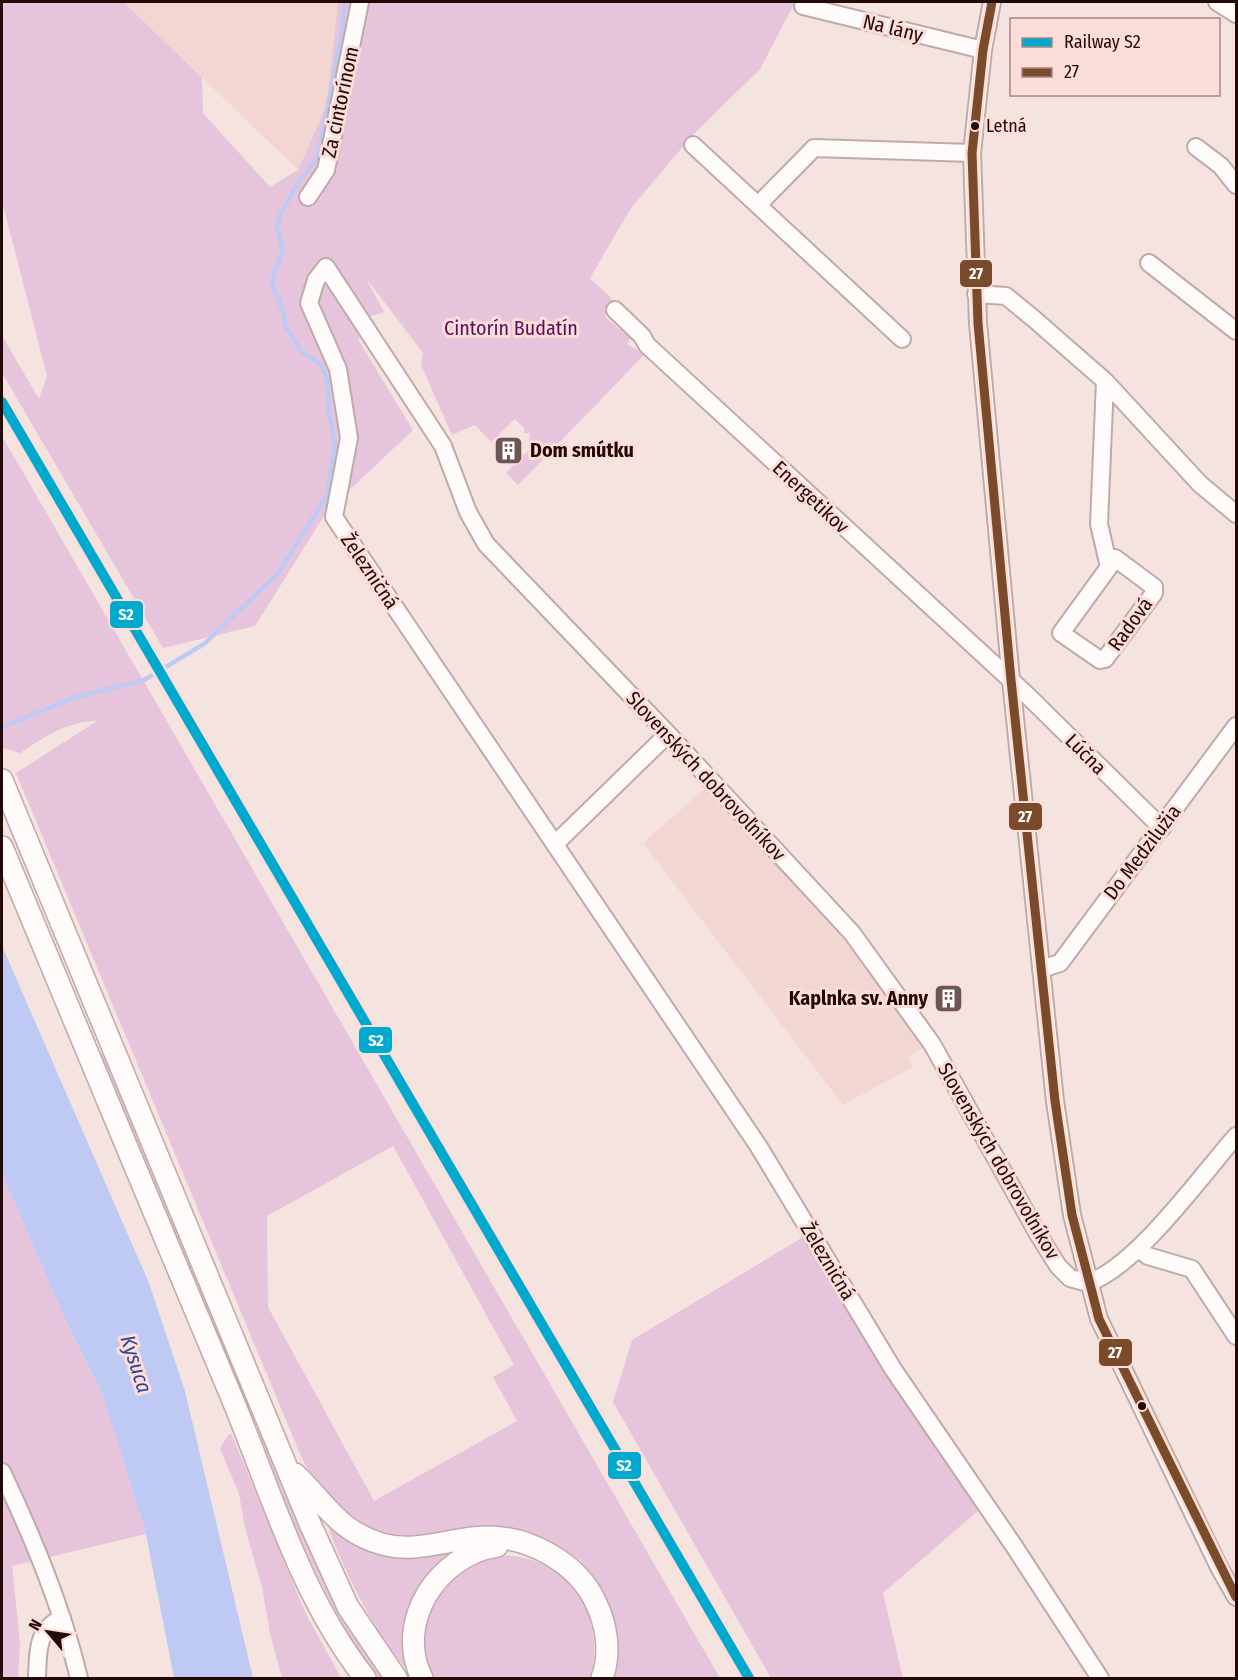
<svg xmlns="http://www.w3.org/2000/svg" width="1238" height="1680" font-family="'Fira Sans Condensed',sans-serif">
  <rect width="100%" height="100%" fill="#f5e3e0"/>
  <path fill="#f2d6d2" d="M124 2H338L327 104 298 170Z
    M707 787 836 928 926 1047 907 1057 913 1067 843 1105 643 843Z"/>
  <path fill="#e6c4dc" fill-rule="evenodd" d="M2 2H124L202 78 203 113 270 187 298 170 327 104 338 2H786L794 4 760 69 692 136 631 208 590 278 615 302 605 314 606 318 630 338 627 344 645 354 518 485 506 473 532 447 528 443 530 433H524V428L515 419 491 442 475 425 452 435 421 365 423 353 366 278 384 312 358 320 359 341 413 430 327 511 255 626 163 648 2 373V336L39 399 47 376 2 201Z
    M2 436 720 1678H615L618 1638 615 1621 596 1581 581 1561 559 1546 532 1533 503 1527 399 1540 360 1528 319 1492 301 1456 16 773 97 721C67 721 45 737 20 753L3 748 2 745ZM393 1146 514 1365 493 1377 517 1421 374 1501 268 1307 267 1216Z
    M105 1052 251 1406 249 1408 247 1409 98 1055Z
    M2 1174 65 1319 103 1396 146 1534 12 1566 20 1642 18 1678H2Z
    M805 1236 979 1510 883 1593 903 1678H771L613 1402 632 1340Z
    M259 1427C294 1509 327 1609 383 1678H375C324 1601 290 1517 255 1431Z
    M229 1434 232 1435 305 1612 341 1678H282L270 1633 262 1587 245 1528 239 1494 220 1448Z
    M329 1525 461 1547 438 1567 410 1670 408 1671C377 1635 356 1594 337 1550 334 1542 328 1531 329 1525Z
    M497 1555C569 1555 606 1610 591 1678H429L420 1642 431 1596 466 1564Z"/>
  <path fill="#bec9f4" d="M2 946 149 1283 185 1391 253 1678H174L146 1534 103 1396 65 1319 2 1174Z"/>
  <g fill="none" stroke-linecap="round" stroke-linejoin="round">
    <path stroke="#bec9f4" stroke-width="4.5" d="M2 727 73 698 144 680 204 644 278 573 327 496 335 444 329 410 328 386 323 367 300 350 286 327 284 313 272 285 275 269 283 251 277 227 281 213 296 186 318 157 341 38 345 2"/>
    <defs>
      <path id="minor" d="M992 2 983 50 972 153 978 323 1011 680 1055 1101 1072 1215 1099 1319 1219 1567 1236 1597
        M1217 2 1236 14
        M803 6 983 50
        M693 145 902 339
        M1196 147 1221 166 1236 185
        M308 197 326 170 360 2
        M759 204 814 148 972 153
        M1149 263 1236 331
        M976 294 1006 296 1034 319 1105 381 1200 484 1236 514
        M615 310 642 336 647 345 1026 694 1162 828
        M1105 381 1099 524 1109 567 1061 633 1100 660 1105 659 1154 593V587L1115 558 1109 567
        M555 844 668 734
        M1041 969 1060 963 1236 726
        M1138 1249 1148 1256 1192 1269 1236 1336
        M2 1472C33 1538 62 1607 79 1678
        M37 1678C38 1653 36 1630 62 1618
        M1100 1678 1014 1546 893 1369 759 1147 334 517 349 438 338 369 309 303 316 280 326 267 443 446 468 512 486 544 668 734 852 933 932 1044 1038 1234 1058 1266 1070 1278 1088 1283C1137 1266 1200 1177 1236 1136"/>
      <path id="major" d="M2 780 311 1526 348 1607 396 1678
        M2 847C77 1028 153 1210 229 1391 270 1488 299 1594 365 1678
        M295 1474C326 1503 337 1531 382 1544 417 1554 449 1538 485 1537 529 1536 578 1563 596 1603 607 1626 611 1654 602 1678
        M422 1678C394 1622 438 1555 497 1546"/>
    </defs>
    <use href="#minor" stroke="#c0aaa7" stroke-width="20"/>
    <use href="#major" stroke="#c0aaa7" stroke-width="24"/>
    <use href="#minor" stroke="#fefbfa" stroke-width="16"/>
    <use href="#major" stroke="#fefbfa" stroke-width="21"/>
    <defs>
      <path id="bus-1" d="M992 2 983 50 972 153 978 323 1011 680 1055 1101 1072 1215 1099 1319 1236 1597"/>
    </defs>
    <use href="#bus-1" stroke="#fdddd8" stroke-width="14"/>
    <use href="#bus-1" stroke="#7a4b2a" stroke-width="9"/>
    <defs>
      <path id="rail-1" d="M2 402 749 1678"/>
    </defs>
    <use href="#rail-1" stroke="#fdddd8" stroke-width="15"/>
    <use href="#rail-1" stroke="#00a9ce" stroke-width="10"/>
  </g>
  <defs>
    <symbol id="building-square" viewBox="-11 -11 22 22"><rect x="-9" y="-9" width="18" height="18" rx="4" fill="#6c5553" stroke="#fdddd8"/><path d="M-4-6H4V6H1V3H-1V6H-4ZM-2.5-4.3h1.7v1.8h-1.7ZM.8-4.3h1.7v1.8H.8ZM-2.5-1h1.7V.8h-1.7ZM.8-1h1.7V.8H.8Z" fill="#fff"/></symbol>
  </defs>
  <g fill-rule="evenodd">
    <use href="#building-square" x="492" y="434" width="33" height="33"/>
    <use href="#building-square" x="932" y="982" width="33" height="33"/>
  </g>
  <g fill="#230907" stroke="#fdddd8" stroke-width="2">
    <circle cx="975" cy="126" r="5"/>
    <circle cx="1142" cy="1406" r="5"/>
  </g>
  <g text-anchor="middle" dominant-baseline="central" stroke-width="6" stroke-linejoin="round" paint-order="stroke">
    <g font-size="18" fill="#230907" stroke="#fdddd8" text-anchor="start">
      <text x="986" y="126">Letná</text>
    </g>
    <g font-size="20" fill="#230907" stroke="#fdddd8">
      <text transform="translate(893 28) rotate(14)">Na lány</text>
      <text transform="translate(340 102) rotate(-78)">Za cintorínom</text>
      <text transform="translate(811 497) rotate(43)">Energetikov</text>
      <text transform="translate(370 571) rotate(56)">Železničná</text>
      <text transform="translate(1130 624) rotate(-54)">Radová</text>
      <text transform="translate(1086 754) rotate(45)">Lúčna</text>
      <text transform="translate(706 776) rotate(47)">Slovenských dobrovoľníkov</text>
      <text transform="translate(1142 852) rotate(-53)">Do Medzilužia</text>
      <text transform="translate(999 1161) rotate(60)">Slovenských dobrovoľníkov</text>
      <text transform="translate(828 1261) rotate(59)">Železničná</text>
    </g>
    <g font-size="20" fill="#5e0d5e" stroke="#fdddd8">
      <text x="511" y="328">Cintorín Budatín</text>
    </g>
    <g font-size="20" font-weight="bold" fill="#230907" stroke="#fdddd8" text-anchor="start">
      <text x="530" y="450">Dom smútku</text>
      <text x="928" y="998" text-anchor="end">Kaplnka sv. Anny</text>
    </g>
    <g font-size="21" font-style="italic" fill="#2a4198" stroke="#fdddd8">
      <text transform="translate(136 1364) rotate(72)">Kysuca</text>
    </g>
  </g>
  <g stroke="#fdddd8" stroke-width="2">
    <rect x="959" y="259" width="34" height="29" rx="6" fill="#7a4b2a"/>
    <rect x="109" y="600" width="35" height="29" rx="6" fill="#00a9ce"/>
    <rect x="1008" y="802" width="35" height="29" rx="6" fill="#7a4b2a"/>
    <rect x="358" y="1026" width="35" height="28" rx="6" fill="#00a9ce"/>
    <rect x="1098" y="1338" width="35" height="29" rx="6" fill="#7a4b2a"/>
    <rect x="607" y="1451" width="35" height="29" rx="6" fill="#00a9ce"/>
  </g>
  <g font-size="16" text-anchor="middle" font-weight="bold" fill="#fff">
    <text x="976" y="279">27</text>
    <text x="126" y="620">S2</text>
    <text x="1025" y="822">27</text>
    <text x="376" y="1046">S2</text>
    <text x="1115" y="1358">27</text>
    <text x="624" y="1471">S2</text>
  </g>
  <rect width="1238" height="1680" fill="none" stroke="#230907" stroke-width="6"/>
  <rect x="1010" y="18" width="210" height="78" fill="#fdddd8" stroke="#a68884" stroke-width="1.5"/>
  <rect x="1022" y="38" width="30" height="9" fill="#00a9ce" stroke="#a68884" stroke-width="1.5"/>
  <text x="1064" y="48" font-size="18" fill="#230907">Railway S2</text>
  <rect x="1022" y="68" width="30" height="9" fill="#7a4b2a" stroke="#a68884" stroke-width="1.5"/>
  <text x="1064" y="78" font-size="18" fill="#230907">27</text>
  <g transform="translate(48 1632) rotate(299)" stroke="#fdddd8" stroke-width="4.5" paint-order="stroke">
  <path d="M0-4.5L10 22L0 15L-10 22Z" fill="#230907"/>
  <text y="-9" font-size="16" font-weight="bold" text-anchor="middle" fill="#230907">N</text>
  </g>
</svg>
